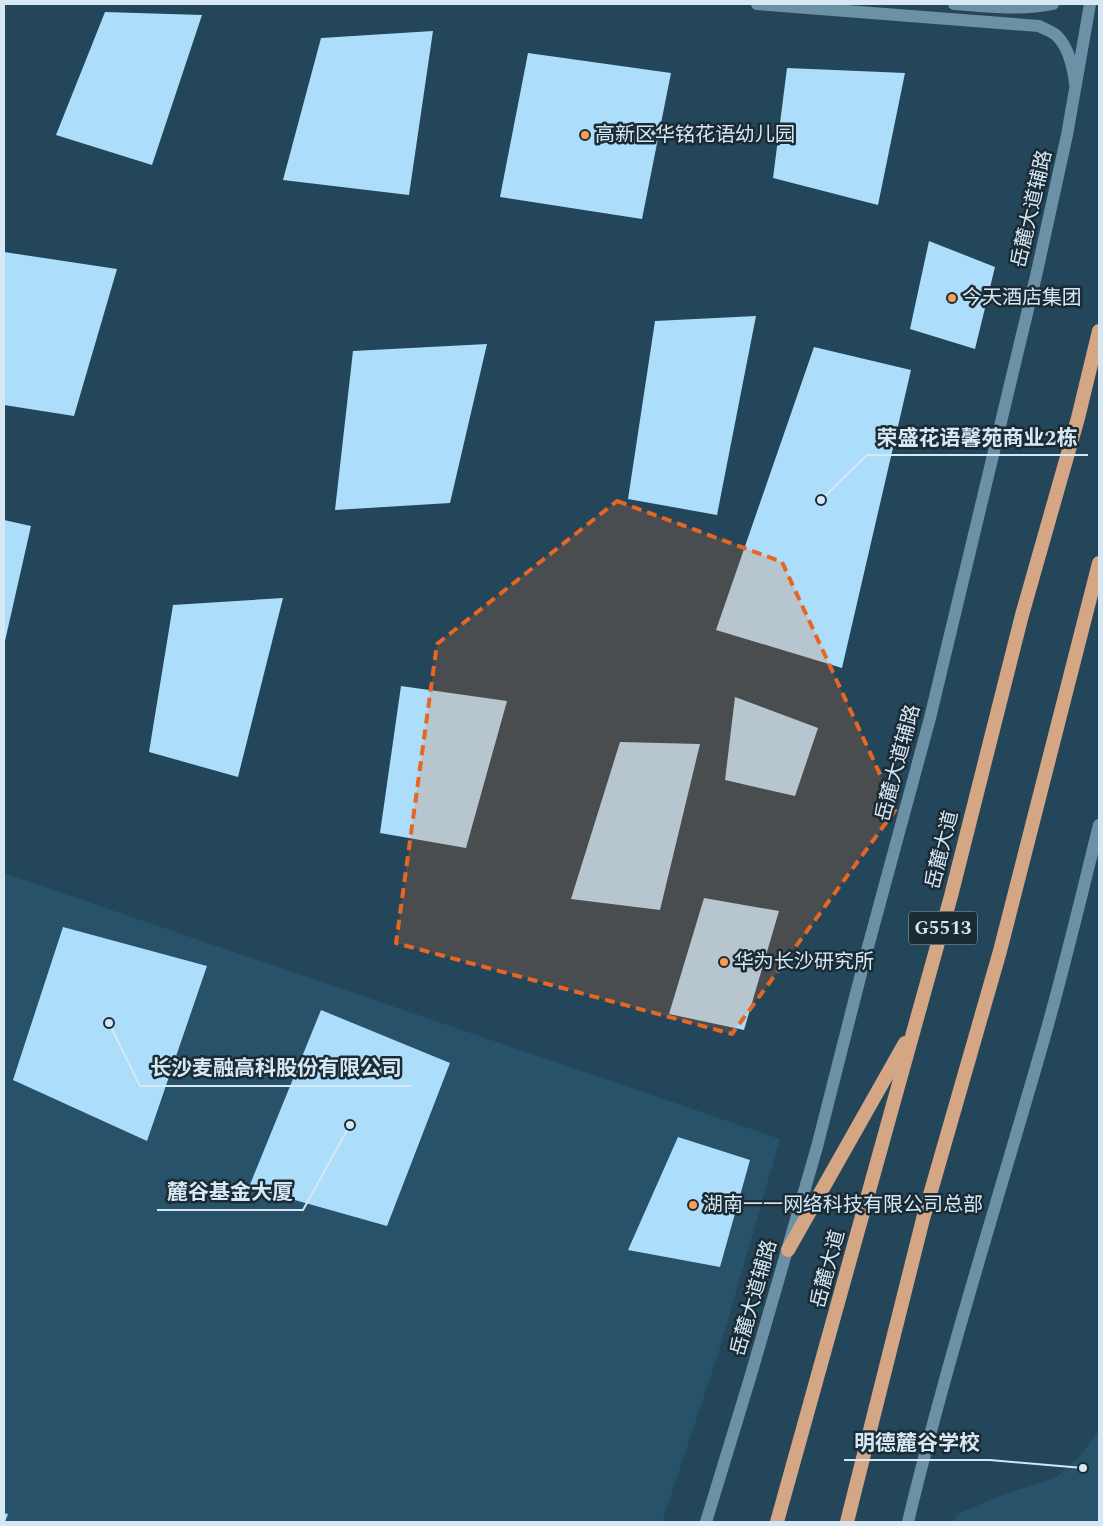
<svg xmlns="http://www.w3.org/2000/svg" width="1103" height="1526" font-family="Spectral,'Noto Sans SC',serif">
  <rect width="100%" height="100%" fill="#23465a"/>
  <path fill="#27526a" d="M4 873 780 1139 719 1351 662 1522H4Z
    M1099 1431V1522H955L957 1514 1002 1495 1055 1478 1079 1457Z"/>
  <path fill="#acddfb" d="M105 12 202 15 152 165 56 135Z
    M433 31 409 195 283 180 321 38Z
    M528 53 671 73 642 219 500 197Z
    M787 68 905 73 878 205 773 178Z
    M929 241 995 267 975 349 910 329Z
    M4 252 117 269 74 416 4 405Z
    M756 316 717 515 628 499 655 321Z
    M487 344 450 503 335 510 353 351Z
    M814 347 911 370 842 668 716 630Z
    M4 520 31 526 5 641H4Z
    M283 598 238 777 149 752 173 605Z
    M401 686 507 701 466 848 380 833Z
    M735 697 818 728 795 796 725 780Z
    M620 742 700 744 660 910 571 899Z
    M704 898 779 911 744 1030 669 1014Z
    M63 927 207 966 147 1141 13 1080Z
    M321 1010 450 1063 387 1226 249 1187Z
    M678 1137 750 1160 720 1267 628 1250Z
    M4 1513 8 1514 5 1522H4Z"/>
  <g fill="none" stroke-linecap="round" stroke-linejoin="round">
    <path stroke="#6c91a7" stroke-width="12" d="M757 4 1039 26C1044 29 1052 31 1057 36 1069 48 1073 67 1075 83
      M954 4C987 6 1020 11 1053 4"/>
    <path stroke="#6c91a7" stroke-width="12" d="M706 1522 750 1378 817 1147 865 958 930 718 1036 276 1067 135 1090 4
      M908 1522C946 1364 995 1209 1040 1053 1062 978 1080 901 1099 825"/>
    <path stroke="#d5a684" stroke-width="14" d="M788 1250 905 1043
      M777 1522 951 896 1022 615 1078 418 1099 331
      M847 1522 923 1219 1000 951 1099 563"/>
  </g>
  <path fill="#e66723" fill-opacity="0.2" stroke="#e66723" stroke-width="4" stroke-dasharray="10 6" stroke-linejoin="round" d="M617 501 782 562 896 809 732 1034 396 943 437 644Z"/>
  <g fill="#fd9d55" stroke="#1b2b34" stroke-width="2">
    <circle cx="585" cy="135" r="5"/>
    <circle cx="952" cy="298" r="5"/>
    <circle cx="724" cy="962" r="5"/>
    <circle cx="693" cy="1205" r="5"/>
  </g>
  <g text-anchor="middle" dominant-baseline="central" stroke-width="5" stroke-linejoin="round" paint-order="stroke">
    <rect fill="#1b2b34" stroke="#9dafba" stroke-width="1" x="909" y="911.5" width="68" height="33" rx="4"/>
    <g font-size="19" font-weight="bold" fill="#d5e8f4">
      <text x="943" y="928">G5513</text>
    </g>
    <g font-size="20" fill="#d5e8f4" stroke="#1b2b34" text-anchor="start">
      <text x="595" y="135">高新区华铭花语幼儿园</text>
      <text x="962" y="298">今天酒店集团</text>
      <text x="734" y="962">华为长沙研究所</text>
      <text x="703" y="1205">湖南一一网络科技有限公司总部</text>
    </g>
    <g font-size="20" fill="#d5e8f4" stroke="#1b2b34">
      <text transform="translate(1032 209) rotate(-77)">岳麓大道辅路</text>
      <text transform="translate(898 763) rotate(-75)">岳麓大道辅路</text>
      <text transform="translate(942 850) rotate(-76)">岳麓大道</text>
      <text transform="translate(828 1269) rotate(-75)">岳麓大道</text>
      <text transform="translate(754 1298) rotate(-74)">岳麓大道辅路</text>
    </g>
  </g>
  <path fill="none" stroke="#d5e8f4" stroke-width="2" d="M821 500L867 455H1088M109 1023L140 1086H412M350 1125L303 1210H157M1083 1468L990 1460H844"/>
  <g fill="#d5e8f4" stroke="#1b2b34" stroke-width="2">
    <circle cx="821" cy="500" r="5"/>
    <circle cx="109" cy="1023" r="5"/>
    <circle cx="350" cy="1125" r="5"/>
    <circle cx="1083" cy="1468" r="5"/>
  </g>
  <g font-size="21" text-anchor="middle" font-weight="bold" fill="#d5e8f4" stroke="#1b2b34" stroke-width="5" stroke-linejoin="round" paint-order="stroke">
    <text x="977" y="445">荣盛花语馨苑商业2栋</text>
    <text x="276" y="1075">长沙麦融高科股份有限公司</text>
    <text x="230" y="1199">麓谷基金大厦</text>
    <text x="917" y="1450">明德麓谷学校</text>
  </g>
  <rect width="1103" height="1526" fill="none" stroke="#d5e8f4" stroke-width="10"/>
</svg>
